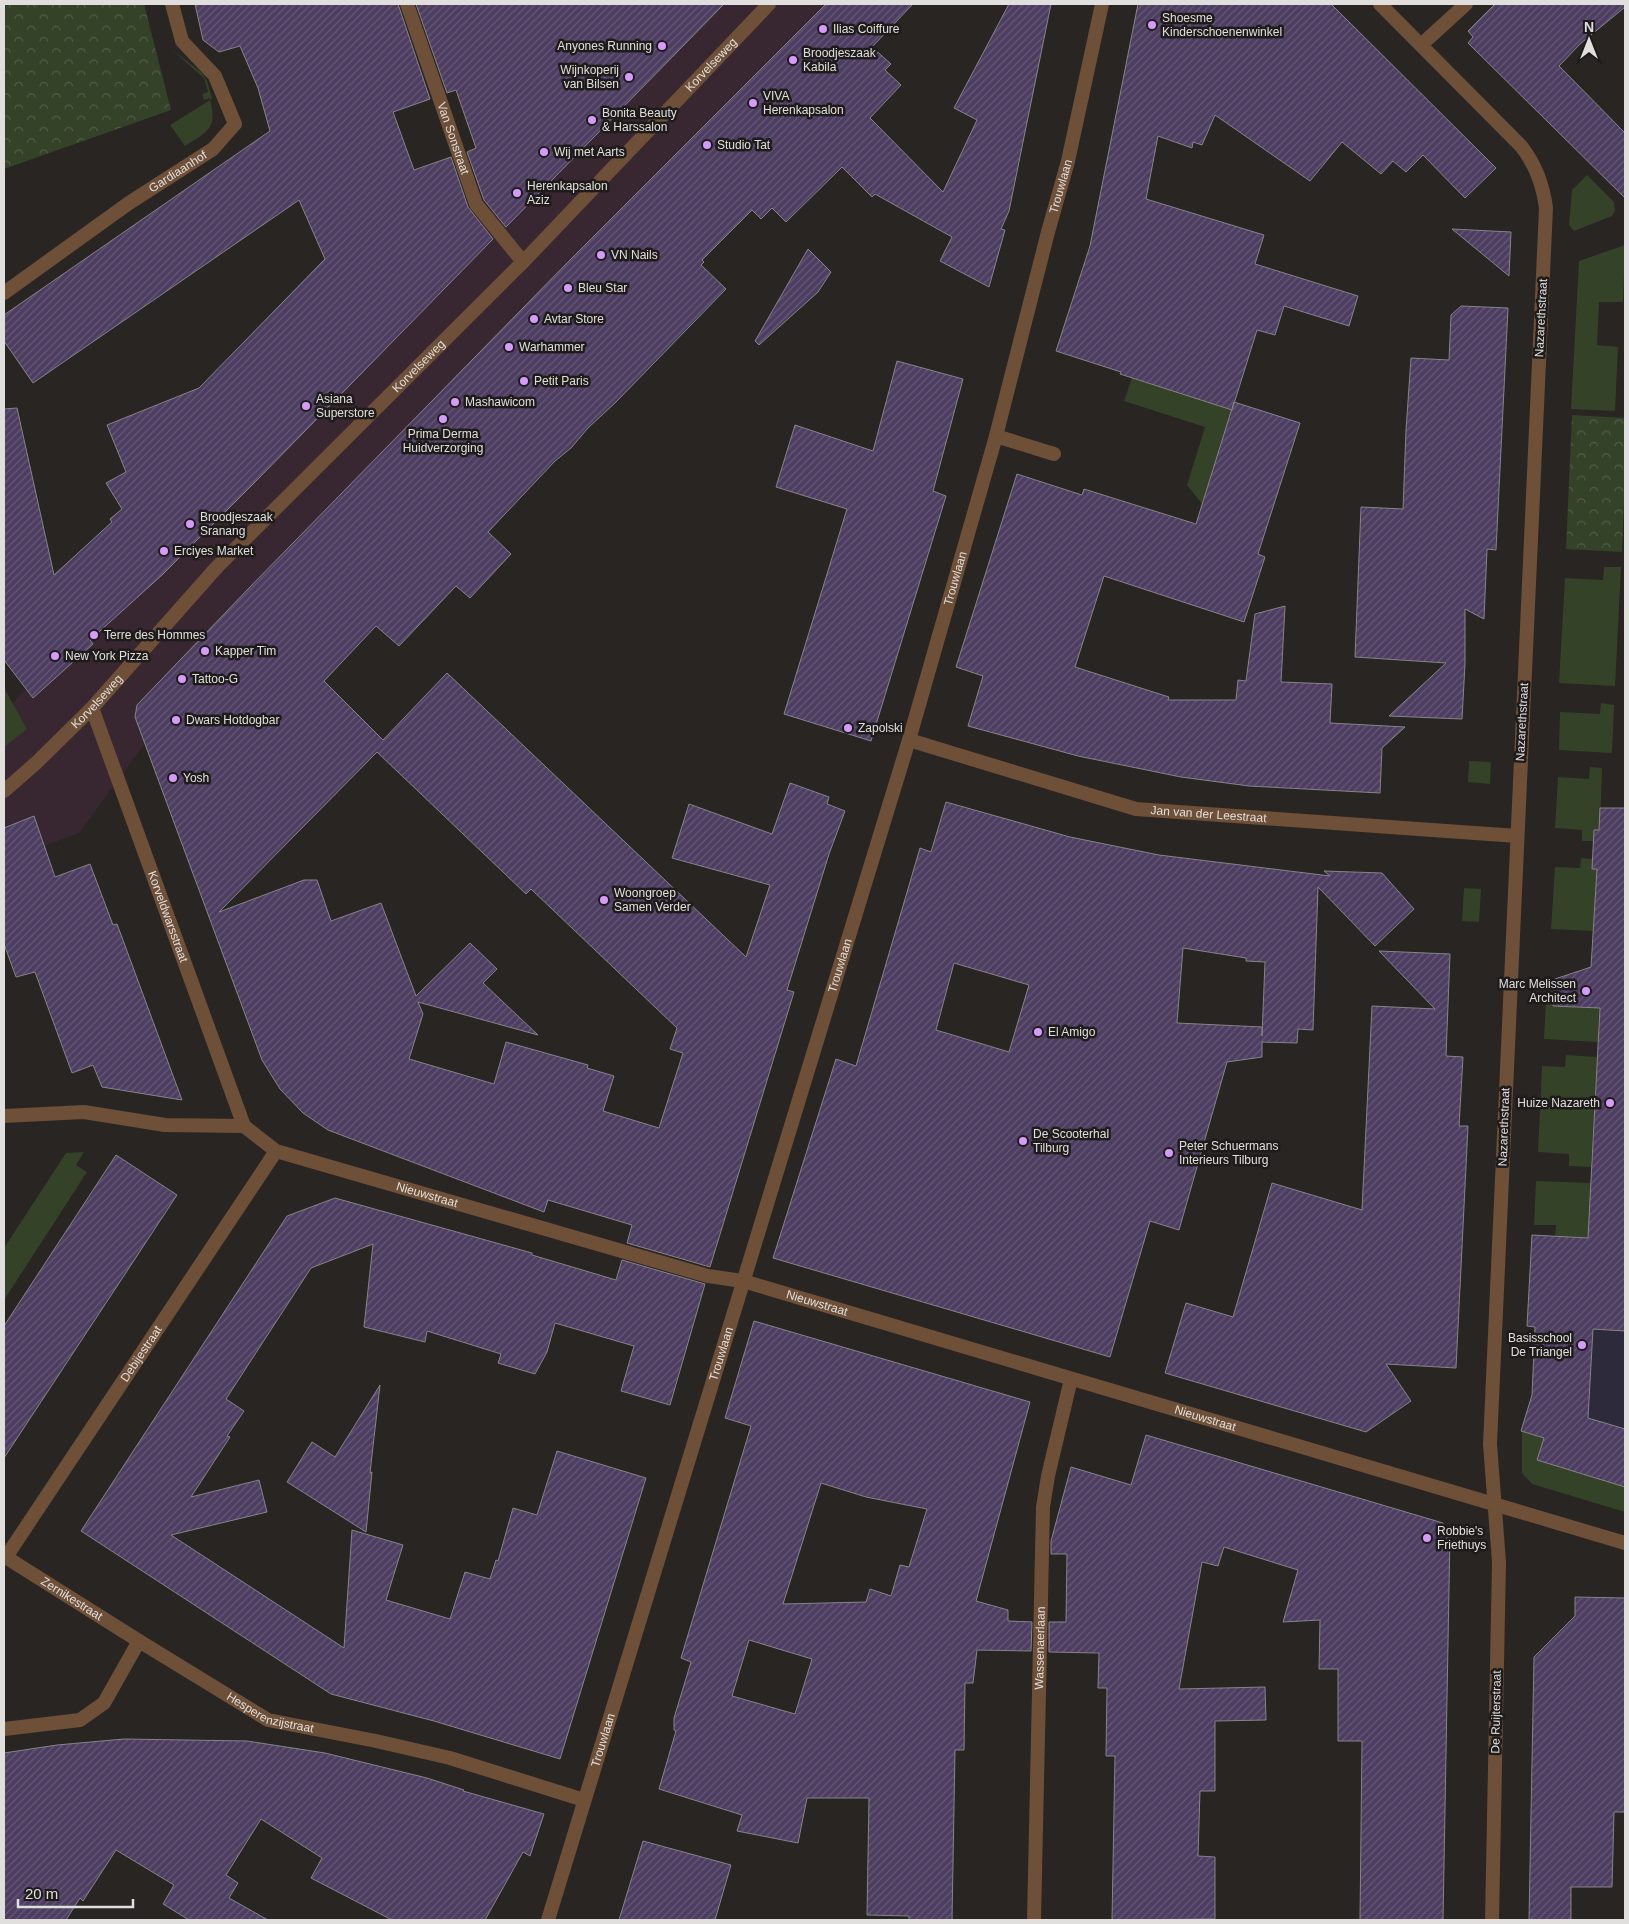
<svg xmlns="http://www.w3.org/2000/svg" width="1629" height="1924" font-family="Arial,sans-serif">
  <defs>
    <pattern id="park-crowns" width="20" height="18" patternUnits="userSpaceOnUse" patternTransform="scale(1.25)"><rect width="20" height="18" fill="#344228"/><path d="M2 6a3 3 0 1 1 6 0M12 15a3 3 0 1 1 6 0" fill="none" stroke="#515d47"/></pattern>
    <pattern id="building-hatch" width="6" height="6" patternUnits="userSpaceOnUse" patternTransform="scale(1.25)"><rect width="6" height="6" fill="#4d3d61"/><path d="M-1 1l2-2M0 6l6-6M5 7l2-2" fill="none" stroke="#665977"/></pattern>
  </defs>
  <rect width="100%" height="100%" fill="#282523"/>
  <path fill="#382731" d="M700 4H847L792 64 160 723 79 833 4 861V711L162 554 375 332Z"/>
  <path fill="#2d2a3b" d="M1532 1235 1586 1268 1625 1271V1487L1537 1460 1522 1427 1528 1406 1535 1402 1540 1327 1527 1326Z"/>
  <path fill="#344228" d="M171 49 202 73 207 81 212 99 210 100C218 128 207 132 185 146L170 125 210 100V98L204 100 202 94 208 92 204 78Z
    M1587 175 1614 202 1615 211 1612 216 1574 231 1569 225 1572 190Z
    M1625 245 1623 302H1599L1597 345 1618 347 1615 411 1571 409 1579 261Z
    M1132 378 1232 410 1202 504 1187 485 1205 427 1124 401Z
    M1604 567H1621L1615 686 1559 683 1565 578 1603 580Z
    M4 688 27 729 4 747Z
    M1601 703 1614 705 1612 753 1559 750 1560 712 1600 714Z
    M1469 761 1491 762 1490 784 1468 782Z
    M1590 767 1602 768 1600 830H1595L1594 841H1582V830L1555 828 1558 777 1589 779Z
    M1581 858 1593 859V869H1598L1594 931 1551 929 1555 867 1580 868Z
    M1464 888 1481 889 1479 922 1462 921Z
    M1555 979 1554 1006 1599 1008 1598 1042 1544 1039 1547 982Z
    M1566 1055 1597 1057 1591 1167 1569 1166V1154L1538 1152 1542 1066 1565 1067Z
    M84 1152 76 1165 87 1172 4 1300V1248L66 1153Z
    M1536 1181 1591 1183 1588 1238 1555 1237 1556 1225H1534Z
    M1522 1427 1526 1433 1544 1438 1537 1460 1625 1487V1512L1532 1484 1522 1473Z"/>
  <path fill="url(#park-crowns)" d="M4 4H144L171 110 4 169Z
    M1572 415 1625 418V473L1622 552 1566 549Z"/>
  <path fill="url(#building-hatch)" stroke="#868488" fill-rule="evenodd" d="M195 4H398L430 99 393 112 414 170 451 157 468 207 493 239 256 481 162 575 90 640 93 644 33 698 4 660V409L17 408 54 575 112 522 110 519 122 509 106 483 126 472 107 425 199 388 325 259 299 200 33 383 4 341V315L270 131 258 88 240 46 219 52 203 40Z
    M416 4H724L506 227 484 200 467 152 476 148 456 90 447 93Z
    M826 4H913L872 47 891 64 885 70 901 85 870 118 943 192 977 120 954 108 1009 4H1051L1009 211 1001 229 1005 230 989 287 940 261 952 237 875 194 872 197 842 167 786 222 772 208 761 219 752 210 702 260 704 262 701 265 726 289 616 402 588 428 571 448 555 461 488 532 511 554 470 598 456 586 399 646 376 626 324 681 383 740 447 673 746 957 770 885 672 858 689 804 772 834 790 783 829 797 827 804 845 811 829 854 787 990 794 992 710 1267 627 1243 632 1225 548 1200 544 1212 328 1130 303 1113 280 1089 262 1060 135 717 137 705 249 588 568 262ZM377 752 526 894 531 889 677 1028 670 1049 683 1053 659 1128 603 1111 614 1076 587 1068 588 1065 506 1042 494 1084 409 1059 423 1014 418 1002 538 1035 483 983 497 969 470 943 416 996 381 903 331 921 317 880H304L219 912Z
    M1138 4H1331L1496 168 1465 198 1423 155 1406 172 1393 161 1381 174 1342 142 1310 181 1215 115 1202 145 1193 142 1192 148 1158 136 1146 199 1264 235 1255 264 1358 296 1349 326 1284 306 1275 335 1257 330 1232 410 1120 374 1121 372 1056 351 1090 246Z
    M1495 4H1625V7L1580 44 1559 66 1625 133V198L1468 43 1473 37 1468 31Z
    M1452 229 1511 232 1509 276Z
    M808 249 831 272 818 292 759 345 755 341Z
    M1461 306 1508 308 1496 550 1487 549 1484 619 1465 609V664L1462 719 1389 716 1446 663 1355 657 1361 507 1403 509 1406 430 1411 358 1449 360 1451 315Z
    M897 361 963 379 933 491 946 496 871 741 784 714 847 509 776 487 795 425 873 451Z
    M1234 402 1300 423 1258 554 1265 557 1244 622 1104 576 1075 667 1169 697 1168 700H1236L1238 680 1246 681 1255 614 1285 606 1281 682 1332 684 1330 723 1405 727 1382 748 1380 793 1249 786 1181 777 1078 756 968 726 983 676 956 667 1017 474 1082 495 1084 489 1196 524Z
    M946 802 1070 837 1159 855 1330 876 1324 871 1382 873 1414 909 1375 946 1318 887 1313 1030 1298 1029 1297 1043 1262 1042V1057L1227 1062 1179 1230 1150 1221 1110 1357 773 1258 836 1059 856 1066 920 848 931 852ZM1183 948 1246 958V961L1265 962 1262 1036V1027L1177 1023ZM954 963 1029 985 1009 1052 936 1030Z
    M1600 808H1625V1331L1593 1329 1588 1418 1625 1429V1487L1537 1460 1544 1438 1521 1431 1532 1395 1535 1327 1527 1326 1532 1235 1588 1238 1600 1008 1553 1006 1555 979 1591 967 1597 869H1592L1594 830H1599Z
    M34 816 55 877 90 864 113 925 117 924 182 1100 102 1087 93 1065 72 1073 35 972 16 977 4 944V828Z
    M1379 951 1450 954 1446 1056 1463 1057 1459 1126H1468L1456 1368 1386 1364 1411 1401 1366 1432 1165 1373 1186 1303 1233 1317 1272 1183 1362 1210 1372 1006 1435 1009Z
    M116 1155 177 1195 4 1458V1326Z
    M335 1198 532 1253V1255L616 1280 622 1260 705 1284 670 1405 621 1391 634 1346 555 1323 547 1352 535 1374 498 1363 501 1354 427 1331 425 1342 364 1327 373 1244 311 1268 226 1399 244 1411 227 1436 230 1437 191 1497 259 1480 267 1512 171 1535 344 1648 352 1530 403 1545 386 1600 450 1619 465 1572 490 1579 496 1560 498 1561 513 1508 537 1515 557 1451 646 1478 560 1759 434 1721 331 1694 81 1531 287 1216Z
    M754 1321 1030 1402 976 1601 1008 1610V1621L1032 1622 1031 1651 977 1650 973 1683H965L964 1750H955L952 1920H909V1916L867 1915 869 1798H807L798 1843 737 1831 742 1815 659 1789 676 1731 674 1730V1718L691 1662 681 1658 751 1426 725 1418ZM821 1483 866 1497 927 1509 909 1567 900 1565 891 1596 870 1589 866 1602 783 1604ZM749 1640 812 1659 795 1714 732 1696Z
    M380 1385 370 1473 372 1472 366 1532 287 1482 312 1442 335 1457Z
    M1146 1435 1443 1523 1450 1533 1443 1920H1360L1362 1741H1338V1669H1319L1320 1620 1283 1622 1298 1570 1224 1547 1218 1566 1202 1562 1179 1689 1265 1687 1266 1720 1215 1721V1791H1200L1198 1856 1215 1857V1919L1112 1920 1115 1756H1106L1107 1688H1098L1099 1653 1049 1652V1622H1066L1067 1554H1051V1541L1071 1467 1131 1485Z
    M1575 1597 1625 1598V1812H1614L1612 1887H1571V1920H1529L1534 1657 1575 1616Z
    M124 1739 247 1741 325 1753 427 1778 464 1790 463 1791 544 1814 530 1856 523 1852 485 1920H392L311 1878 322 1858 261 1819 226 1875 238 1883 229 1898 268 1920H189L163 1904 174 1885 116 1850 83 1901 80 1898 66 1920H4V1753L57 1745Z
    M643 1841 731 1865 715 1920H619Z"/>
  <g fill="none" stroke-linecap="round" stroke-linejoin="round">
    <g stroke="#6e4f37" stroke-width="14">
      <path id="s1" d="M407 4 476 204 523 262"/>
      <path d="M1380 4 1521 146C1536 165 1543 184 1546 208L1490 1444 1499 1562 1492 1920"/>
      <path d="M1421 45 1466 4"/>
      <path id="s2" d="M4 293 129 203 213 149 235 124 215 76 182 41 172 4"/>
      <path d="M996 436 1054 454"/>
      <path id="s3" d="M92 708 244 1126"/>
      <path id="s4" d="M909 740 1136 809 1517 836"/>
      <path id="s5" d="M4 1116 84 1112 165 1125 244 1126 276 1151 708 1276 743 1281 1625 1543"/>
      <path id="s6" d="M4 1556 139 1641"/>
      <path id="s7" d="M6 1557 276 1151"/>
      <path id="s8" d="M4 1729 80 1720 104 1703 139 1641 268 1720 376 1741 450 1758 584 1800"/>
      <path id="s9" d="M548 1920 909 740 996 436 1048 232 1068 161 1102 4"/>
      <path id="s10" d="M1034 1920 1043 1507 1048 1476 1071 1379"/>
    </g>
    <path stroke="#6e4f37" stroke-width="14" id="s11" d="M4 791 35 764 92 708 217 567 523 262 769 4"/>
  </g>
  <g fill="#d69bfa" stroke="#1e1b1a" stroke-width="2">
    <circle cx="1152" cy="25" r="5"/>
    <circle cx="823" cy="29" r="5"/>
    <circle cx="662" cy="46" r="5"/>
    <circle cx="793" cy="60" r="5"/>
    <circle cx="629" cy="77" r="5"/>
    <circle cx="753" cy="103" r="5"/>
    <circle cx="592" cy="120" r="5"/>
    <circle cx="707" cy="145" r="5"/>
    <circle cx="544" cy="152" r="5"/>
    <circle cx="517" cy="193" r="5"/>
    <circle cx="601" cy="255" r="5"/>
    <circle cx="568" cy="288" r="5"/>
    <circle cx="534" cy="319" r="5"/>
    <circle cx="509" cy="347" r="5"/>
    <circle cx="524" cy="381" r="5"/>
    <circle cx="455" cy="402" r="5"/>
    <circle cx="306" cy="406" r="5"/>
    <circle cx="443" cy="419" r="5"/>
    <circle cx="190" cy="524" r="5"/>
    <circle cx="164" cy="551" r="5"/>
    <circle cx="94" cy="635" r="5"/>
    <circle cx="205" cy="651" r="5"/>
    <circle cx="55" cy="656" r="5"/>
    <circle cx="182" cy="679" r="5"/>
    <circle cx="176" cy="720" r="5"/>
    <circle cx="848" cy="728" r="5"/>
    <circle cx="173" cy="778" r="5"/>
    <circle cx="604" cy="900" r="5"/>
    <circle cx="1586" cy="991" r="5"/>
    <circle cx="1038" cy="1032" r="5"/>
    <circle cx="1610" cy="1103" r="5"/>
    <circle cx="1023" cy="1141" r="5"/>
    <circle cx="1169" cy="1153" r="5"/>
    <circle cx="1582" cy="1345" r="5"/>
    <circle cx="1427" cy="1538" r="5"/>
  </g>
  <g text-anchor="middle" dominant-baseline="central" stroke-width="5" stroke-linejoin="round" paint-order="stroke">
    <g font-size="12" fill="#e0dfdd" stroke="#1e1b1a" text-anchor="start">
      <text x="1162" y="18">Shoesme<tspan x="1162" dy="14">Kinderschoenenwinkel</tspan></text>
      <text x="833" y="29">Ilias Coiffure</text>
      <text x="652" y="46" text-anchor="end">Anyones Running</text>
      <text x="803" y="53">Broodjeszaak<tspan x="803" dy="14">Kabila</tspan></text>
      <text x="619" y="70" text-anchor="end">Wijnkoperij<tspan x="619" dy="14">van Bilsen</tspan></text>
      <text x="763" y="96">VIVA<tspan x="763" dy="14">Herenkapsalon</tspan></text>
      <text x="602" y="113">Bonita Beauty<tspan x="602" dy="14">&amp; Harssalon</tspan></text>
      <text x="717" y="145">Studio Tat</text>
      <text x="554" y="152">Wij met Aarts</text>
      <text x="527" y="186">Herenkapsalon<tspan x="527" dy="14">Aziz</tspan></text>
      <text x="611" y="255">VN Nails</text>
      <text x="578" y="288">Bleu Star</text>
      <text x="544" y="319">Avtar Store</text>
      <text x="519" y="347">Warhammer</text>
      <text x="534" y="381">Petit Paris</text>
      <text x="316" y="399">Asiana<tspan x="316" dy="14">Superstore</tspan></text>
      <text x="465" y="402">Mashawicom</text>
      <text x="443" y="434" text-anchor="middle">Prima Derma<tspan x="443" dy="14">Huidverzorging</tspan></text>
      <text x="200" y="517">Broodjeszaak<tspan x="200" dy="14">Sranang</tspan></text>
      <text x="174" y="551">Erciyes Market</text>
      <text x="104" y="635">Terre des Hommes</text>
      <text x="215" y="651">Kapper Tim</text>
      <text x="65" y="656">New York Pizza</text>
      <text x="192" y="679">Tattoo-G</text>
      <text x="186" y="720">Dwars Hotdogbar</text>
      <text x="858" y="728">Zapolski</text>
      <text x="183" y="778">Yosh</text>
      <text x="614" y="893">Woongroep<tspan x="614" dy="14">Samen Verder</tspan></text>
      <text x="1576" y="984" text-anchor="end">Marc Melissen<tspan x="1576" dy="14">Architect</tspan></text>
      <text x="1048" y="1032">El Amigo</text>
      <text x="1600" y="1103" text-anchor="end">Huize Nazareth</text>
      <text x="1033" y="1134">De Scooterhal<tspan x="1033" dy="14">Tilburg</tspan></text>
      <text x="1179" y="1146">Peter Schuermans<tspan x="1179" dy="14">Interieurs Tilburg</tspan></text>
      <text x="1572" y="1338" text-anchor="end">Basisschool<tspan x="1572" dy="14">De Triangel</tspan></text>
      <text x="1437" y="1531">Robbie's<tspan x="1437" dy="14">Friethuys</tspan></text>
    </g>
    <g font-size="12" fill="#e0dfdd" stroke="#1e1b1a">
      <text stroke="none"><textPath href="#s11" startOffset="1014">Korvelseweg</textPath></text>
      <text stroke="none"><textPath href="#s1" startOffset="142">Van Sonstraat</textPath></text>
      <text stroke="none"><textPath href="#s2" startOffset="212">Gardiaanhof</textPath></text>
      <text stroke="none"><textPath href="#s9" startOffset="1808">Trouwlaan</textPath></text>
      <text transform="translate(1541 318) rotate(-87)">Nazarethstraat</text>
      <text stroke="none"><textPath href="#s11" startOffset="594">Korvelseweg</textPath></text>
      <text stroke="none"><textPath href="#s9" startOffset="1402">Trouwlaan</textPath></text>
      <text stroke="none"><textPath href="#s11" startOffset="129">Korvelseweg</textPath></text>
      <text transform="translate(1522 722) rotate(-87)">Nazarethstraat</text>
      <text stroke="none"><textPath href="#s4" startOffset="310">Jan van der Leestraat</textPath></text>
      <text stroke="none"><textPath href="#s3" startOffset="222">Korveldwarsstraat</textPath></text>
      <text stroke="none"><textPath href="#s9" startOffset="998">Trouwlaan</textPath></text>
      <text transform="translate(1504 1127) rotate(-88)">Nazarethstraat</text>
      <text stroke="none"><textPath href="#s5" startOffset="439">Nieuwstraat</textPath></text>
      <text stroke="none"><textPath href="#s5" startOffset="844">Nieuwstraat</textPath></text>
      <text stroke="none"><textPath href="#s9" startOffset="592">Trouwlaan</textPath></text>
      <text stroke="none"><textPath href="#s7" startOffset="244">Debijestraat</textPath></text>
      <text stroke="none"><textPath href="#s5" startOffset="1249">Nieuwstraat</textPath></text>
      <text stroke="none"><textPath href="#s6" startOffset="80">Zernikestraat</textPath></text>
      <text stroke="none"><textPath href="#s10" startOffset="272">Wassenaerlaan</textPath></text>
      <text stroke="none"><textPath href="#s8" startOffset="328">Hesperenzijstraat</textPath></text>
      <text transform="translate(1496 1712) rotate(-89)">De Ruijterstraat</text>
      <text stroke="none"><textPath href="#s9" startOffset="188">Trouwlaan</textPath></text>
    </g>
  </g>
  <rect width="1629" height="1924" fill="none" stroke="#e0dfdd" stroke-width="10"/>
  <g transform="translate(1589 40)" stroke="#1e1b1a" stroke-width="4" paint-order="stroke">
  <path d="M0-4L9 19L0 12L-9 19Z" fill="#e0dfdd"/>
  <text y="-8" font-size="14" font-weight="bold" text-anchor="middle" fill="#e0dfdd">N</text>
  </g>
  <path d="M18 1899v8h115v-8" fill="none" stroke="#e0dfdd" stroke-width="2.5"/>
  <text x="25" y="1899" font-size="15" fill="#e0dfdd" stroke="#1e1b1a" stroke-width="4" paint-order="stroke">20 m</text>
</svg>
